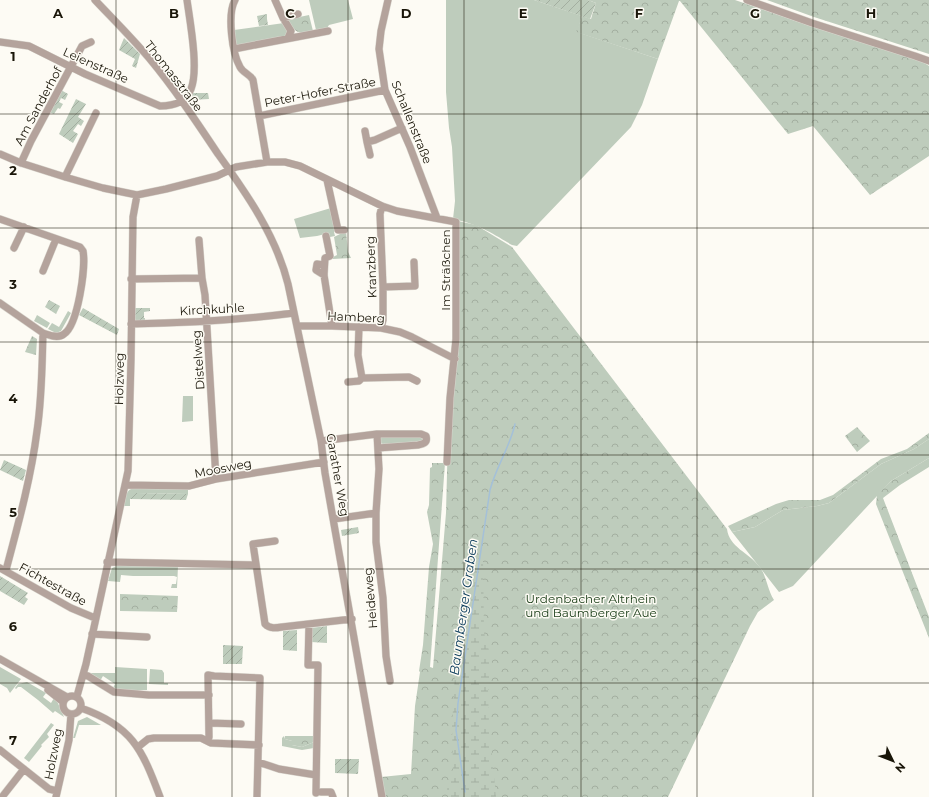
<svg xmlns="http://www.w3.org/2000/svg" width="929" height="797" font-family="Montserrat,sans-serif">
  <defs>
    <pattern id="forest-crowns" width="20" height="18" patternUnits="userSpaceOnUse"><rect width="20" height="18" fill="#beccbc"/><path d="M2 6a3 3 0 1 1 6 0M12 15a3 3 0 1 1 6 0" fill="none" stroke="#a3aea0"/></pattern>
    <pattern id="wetland-marsh" width="20" height="14" patternUnits="userSpaceOnUse"><rect width="20" height="14" fill="#beccbc"/><path d="M1 5h8M5 5V1M11 12h8M15 12V8" fill="none" stroke="#a3aea0"/></pattern>
    <pattern id="garden-furrows" width="10" height="10" patternUnits="userSpaceOnUse"><rect width="10" height="10" fill="#beccbc"/><path d="M-1 1l2-2M0 10L10 0M9 11l2-2" fill="none" stroke="#a3aea0"/></pattern>
  </defs>
  <rect width="100%" height="100%" fill="#fdfbf4"/>
  <path fill="#beccbc" d="M309 0H348L353 19 329 25 327 28 316 30Z
    M446 0H534L582 16 577 32 658 59 642 105 631 127 517 246 512 245C490 232 478 224 453 219L455 201 452 147 449 128 446 92Z
    M284 23 288 30 287 36 237 45 236 44 234 30Z
    M331 208 336 230 334 232 335 236 330 237 329 233 317 236 300 238 294 219Z
    M68 311 71 313 61 331 56 333 48 329 52 323 59 327Z
    M37 315 50 323 47 328 34 321Z
    M183 396H193V421L182 422Z
    M929 439V458L891 481 793 586 779 592 732 532 755 527 783 510 817 506 829 503 881 464 914 449Z
    M131 489H188V494L130 493V506H124C125 499 125 492 131 489Z
    M119 565 178 566 177 588H171L172 584H176L177 577 174 576H133L121 575 120 582 108 581 112 568Z
    M0 667 21 679 10 693 7 688 0 684Z
    M115 667 147 669V690H116L113 688 115 684 103 676 100 681 87 673H115Z
    M150 669 162 670 164 673V683H168V685L149 684Z
    M27 682 46 693 43 697 51 703 54 698 57 701 64 717 55 711 53 713 38 700 21 687H18L16 689 15 688 18 684Z
    M87 717 101 725H79L75 738H73L78 721Z
    M51 723 54 725 47 734 49 737 41 745 42 746 29 762 24 758Z
    M284 736 285 739 292 741V745L302 747 314 742V748L302 750 282 746V738Z"/>
  <path fill="url(#forest-crowns)" d="M588 0H735L810 26 923 62 929 66V156L870 195 813 126 788 134 680 1H679L658 59 576 32 582 16 591 19 596 3Z
    M767 0H929V54L814 17Z
    M309 15 313 31C299 34 296 34 288 21L290 19Z
    M458 221 476 225 512 247 727 529C729 547 749 553 759 566 767 576 767 589 774 600L758 612 750 626 668 797H385L381 777 411 774 415 706 420 672 419 671 423 645 429 567 433 544 427 512 429 505 430 468 432 467V463H445L430 667 433 668 446 513 448 434 454 364 458 361Z
    M346 231 348 252 351 258 333 259V257L337 255 334 237Z
    M32 336 37 339 36 355 25 352Z
    M857 427 870 441 857 452 845 436Z
    M929 433V439L914 449 881 464 829 503 817 506 783 510 755 527 732 532 728 526 776 504 789 500H820L833 495 881 459 907 449Z
    M381 436H423V440L422 441 384 445 380 442V438Z
    M929 458V467L900 485 883 498 929 617V638L876 504 877 495 891 481Z
    M120 594 178 596 177 612 120 611Z
    M285 736H314V742L302 747 292 745V741L285 739Z"/>
  <path fill="url(#wetland-marsh)" d="M479 558 483 559 484 633 492 661 488 689 489 724 496 797H449L447 789 453 769 452 727 456 654 461 636 474 562Z"/>
  <path fill="url(#garden-furrows)" d="M534 0H588L596 3 590 19Z
    M267 14V19L268 25 259 26 257 16Z
    M124 38 140 54 136 68 132 66 135 59 119 50Z
    M61 90 68 94 65 100 61 98 59 102 63 104 60 109 58 108 54 114 49 112Z
    M193 93H208L209 99 191 100Z
    M76 99 86 104 78 117 84 121 81 126 78 124 73 131 78 134 73 143 59 134Z
    M49 300 60 306 56 314 45 307Z
    M83 308 119 329 117 335 79 315Z
    M135 308H150V311L144 312V318H145V321L135 320Z
    M4 460 26 470 23 481 0 470Z
    M130 493H137L188 494 186 500 130 499Z
    M358 527 359 533 342 536 341 530Z
    M0 576 28 593 25 597 28 599 24 605 0 591Z
    M327 626V643L311 642V628Z
    M297 630V651L283 650V631Z
    M223 645 243 646 242 664H223Z
    M335 759H359L358 774 335 773Z"/>
  <g fill="none" stroke-linecap="round" stroke-linejoin="round">
    <path stroke="#a4c0d8" stroke-width="1.5" d="M465 792 456 730 458 703 490 490C496 467 510 447 515 424"/>
    <defs>
      <path id="minor" d="M95 0C113 19 132 38 149 58 174 88 196 121 218 154 247 194 276 236 288 284L321 441 325 473 382 797
        M235 0C227 14 232 53 240 67 243 73 250 74 253 80L267 162
        M275 0 283 18 291 31 288 38
        M388 0 381 31 379 49 385 90 410 147 437 218
        M747 0 812 23 915 56 929 61
        M283 18 298 14
        M0 42 29 46 85 74 160 106C173 106 186 102 191 89 199 69 190 22 187 0
        M234 49 328 31
        M259 116 385 90
        M365 131 367 142 375 140 402 128
        M367 142 370 155
        M0 154 21 163 65 177 103 188 137 195 166 189 217 176 236 167 267 162H285L300 166 382 206 397 211 456 222V339L450 398 447 462
        M21 163 31 141 82 46 91 42
        M65 177 96 113
        M327 180 338 230H344
        M0 219 80 247 83 251C86 267 78 325 64 334 58 339 49 335 43 333
        M326 236 330 256 325 258 324 275 332 326
        M199 240 202 278 205 295 216 479
        M14 248 24 227
        M43 271 56 239
        M324 275 316 270 317 264 324 265
        M131 279 202 278
        M383 287 415 286 414 262
        M0 303 43 333C42 366 42 398 37 431 31 478 18 525 6 570
        M131 324C186 323 240 320 294 313
        M297 326H332L381 328 400 332 412 337 455 359
        M359 327 358 355 362 378 409 377 417 381
        M381 328 383 320V287L380 214 382 206
        M348 382 359 381 362 378
        M377 434 379 469 376 513V542L383 598 386 656 390 681
        M321 441 377 434H421L426 436C428 443 423 444 418 445L378 448
        M125 485 189 486 216 479 324 462
        M334 519 376 513
        M275 541 253 544 265 624C270 629 276 628 282 627L352 619
        M107 562 256 565
        M0 568 71 608 95 618
        M309 625 308 665H318L316 793
        M92 634 147 637
        M0 659 67 697
        M83 675 88 676 114 692 149 695H209
        M48 690 63 702
        M63 705a9 9 0 1 1 18 0a9 9 0 1 1-18 0Z
        M77 696 86 664 128 471 131 359 133 217 137 195
        M81 708C132 726 142 749 160 797
        M209 723 241 724
        M209 737 208 675 214 676 260 678 257 797
        M138 747 148 739 154 738H201L211 743 259 745
        M0 750 49 789 57 791
        M258 762 279 769 316 775
        M321 792H331L333 797
        M2 797 24 769
        M56 797 69 740 71 714"/>
    </defs>
    <use href="#minor" stroke="#d9d6ce" stroke-width="8"/>
    <use href="#minor" stroke="#b4a39c" stroke-width="7"/>
  </g>
  <path fill="none" stroke="#191508" stroke-width="1" stroke-opacity="0.55" d="M116 0V797M232 0V797M348 0V797M464 0V797M581 0V797M697 0V797M813 0V797M0 114H929M0 228H929M0 342H929M0 455H929M0 569H929M0 683H929"/>
  <g text-anchor="middle" dominant-baseline="central" stroke-width="3" stroke-linejoin="round" paint-order="stroke">
    <g font-size="12" fill="#191508" stroke="#fdfbf4">
      <text transform="translate(96 65) rotate(24)">Leienstraße</text>
      <text transform="translate(174 76) rotate(52)">Thomasstraße</text>
      <text transform="translate(320 92) rotate(-11)">Peter-Hofer-Straße</text>
      <text transform="translate(38 106) rotate(-62)">Am Sanderhof</text>
      <text transform="translate(412 122) rotate(68)">Schallenstraße</text>
      <text transform="translate(371 267) rotate(-92)">Kranzberg</text>
      <text transform="translate(445 270) rotate(-90)">Im Sträßchen</text>
      <text transform="translate(212 309) rotate(-3)">Kirchkuhle</text>
      <text transform="translate(356 317) rotate(3)">Hamberg</text>
      <text transform="translate(198 360) rotate(-94)">Distelweg</text>
      <text transform="translate(119 379) rotate(-89)">Holzweg</text>
      <text transform="translate(223 468) rotate(-11)">Moosweg</text>
      <text transform="translate(338 475) rotate(80)">Garather Weg</text>
      <text transform="translate(53 584) rotate(29)">Fichtestraße</text>
      <text transform="translate(370 598) rotate(-95)">Heideweg</text>
      <text transform="translate(53 754) rotate(-79)">Holzweg</text>
    </g>
    <g font-size="12" fill="#163a14" stroke="#fdfbf4">
      <text x="591" y="598">Urdenbacher Altrhein<tspan x="591" dy="14">und Baumberger Aue</tspan></text>
    </g>
    <g font-size="13" font-style="italic" fill="#053758" stroke="#fdfbf4">
      <text transform="translate(463 607) rotate(-82)">Baumberger Graben</text>
    </g>
  </g>
  <g font-size="13" text-anchor="middle" font-weight="bold" fill="#191508" stroke="#fdfbf4" stroke-width="3" stroke-linejoin="round" paint-order="stroke">
    <text x="58" y="18">A</text>
    <text x="174" y="18">B</text>
    <text x="290" y="18">C</text>
    <text x="406" y="18">D</text>
    <text x="523" y="18">E</text>
    <text x="639" y="18">F</text>
    <text x="755" y="18">G</text>
    <text x="871" y="18">H</text>
    <text x="13" y="61">1</text>
    <text x="13" y="175">2</text>
    <text x="13" y="289">3</text>
    <text x="13" y="403">4</text>
    <text x="13" y="517">5</text>
    <text x="13" y="631">6</text>
    <text x="13" y="745">7</text>
  </g>
  <g transform="translate(893 761) rotate(133)" stroke="#fdfbf4" stroke-width="3" paint-order="stroke">
  <path d="M0-3L7 15L0 10L-7 15Z" fill="#191508"/>
  <text y="-6" font-size="11" font-weight="bold" text-anchor="middle" fill="#191508">N</text>
  </g>
</svg>
